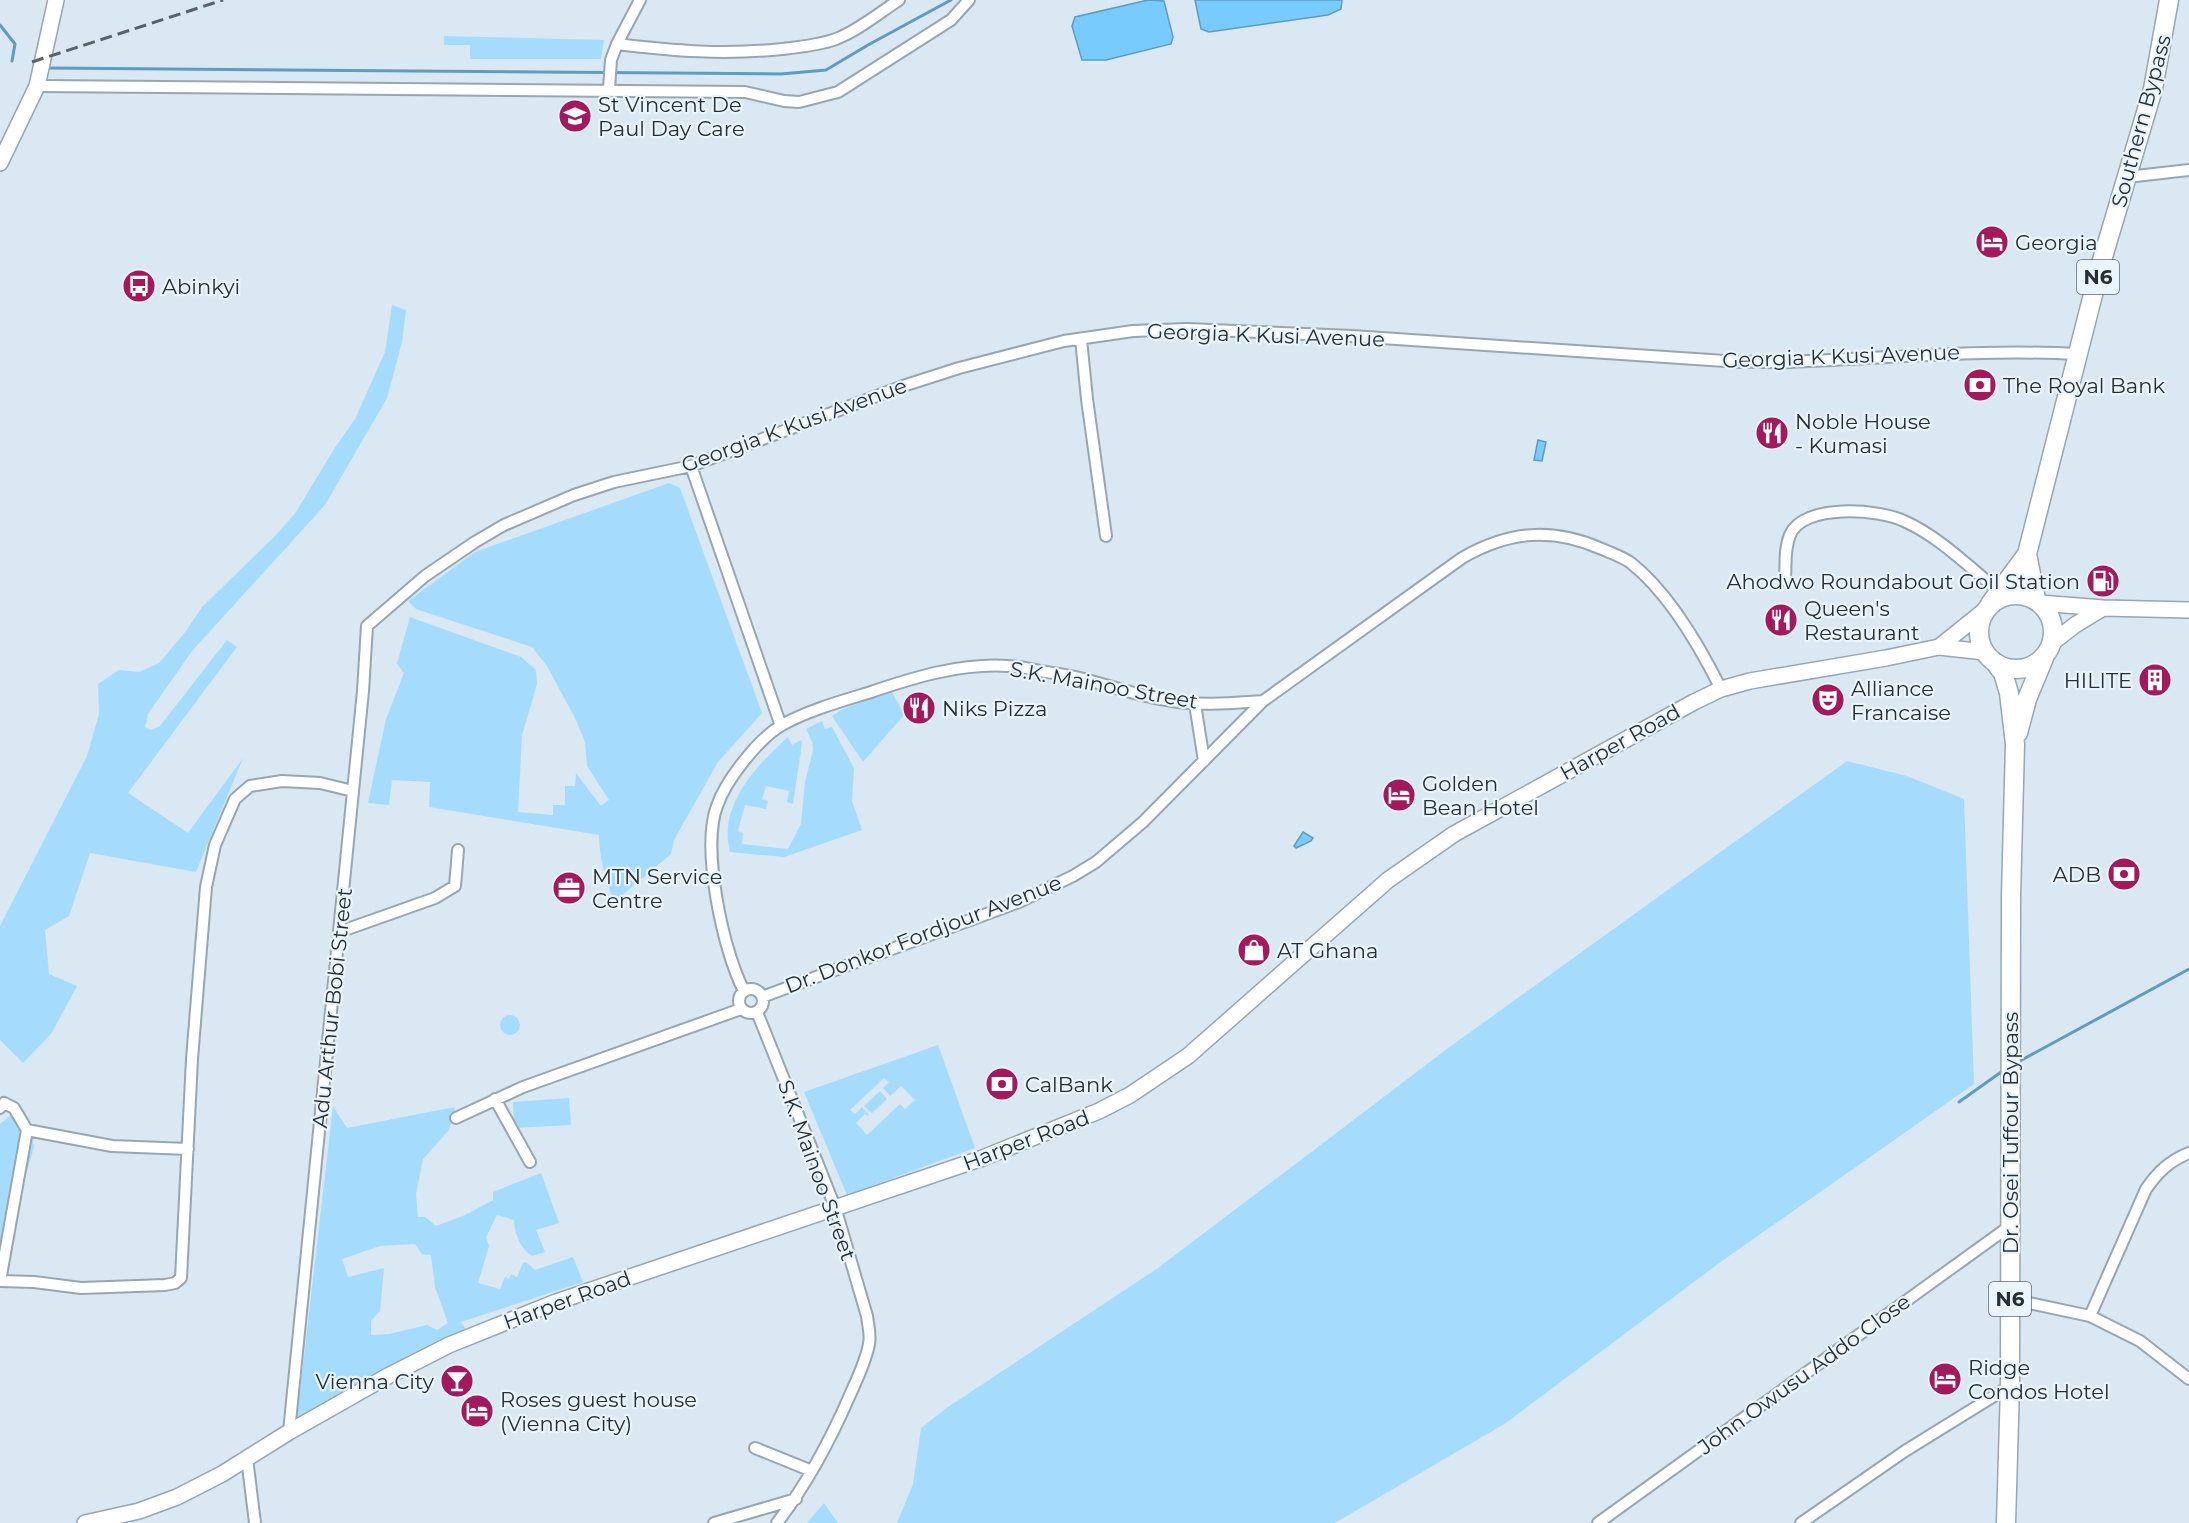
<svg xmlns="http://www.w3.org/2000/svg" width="2189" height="1523" font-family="Montserrat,sans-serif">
  <rect width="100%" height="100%" fill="#d9e8f3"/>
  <path fill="#a5dcfe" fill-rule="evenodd" d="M444 36 604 40 601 59H470V45H444Z
    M392 305 406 310 402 342 387 398 325 505 192 651 148 714 145 727 151 730 160 726 227 640 237 647 128 793 188 833 243 758 196 872 90 853 69 916 45 930 49 974 77 986 51 1034 23 1063 0 1040V926L87 756 99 714 98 684 119 670 139 672 159 663 186 631 202 607 276 535 296 512 334 449 355 419 385 352Z
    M669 483 680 488 762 713 718 762 674 840 671 854 614 902C606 880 599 858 599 835L429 807 430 782 392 780 389 805 368 803 386 719 404 673 397 664 410 617 521 657 536 670 537 684 522 735 518 812 553 815V805H565V786H575L576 773 601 806 609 800 587 766 585 742 575 718 547 666 532 647 416 609 408 601 475 552Z
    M891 690 904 715 863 762 832 716 841 710Z
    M822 721 825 729 832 727 854 768 852 801 862 830 784 857 730 852C718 805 756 766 788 737L792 745 801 740 802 743 793 804 787 802 789 791 766 786 762 799 768 801 766 809 745 805 738 831 743 833 742 844 788 849 801 824 805 782 813 750 812 742 806 729Z
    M1847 761 1907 776 1964 799 1974 1084 1722 1261 1506 1423 1335 1523H897L913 1484 921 1428 948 1407 1158 1268 1451 1046Z
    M500 1025a10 10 0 1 1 20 0a10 10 0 1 1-20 0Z
    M938 1045 975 1148 847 1195 804 1092ZM884 1078 889 1082 883 1088 890 1096 901 1086 915 1100 905 1109 900 1104 867 1135 856 1123 865 1114 868 1116 869 1115 862 1107 855 1114 850 1110Z
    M880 1091 887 1099 872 1113 864 1106Z
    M569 1098 571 1125 514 1128 513 1102Z
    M333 1106 347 1128 455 1107 449 1130 423 1159 416 1194 418 1217H425L436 1226 465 1215 493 1200V1192L541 1173 559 1223 536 1230 545 1252 532 1256C520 1249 514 1232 514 1220L497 1215 486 1237 489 1246 478 1283 500 1289 505 1277 509 1279 511 1274 517 1277 523 1263 526 1262 535 1270 573 1257 583 1282 461 1322 466 1330 297 1417ZM415 1244 422 1254 431 1255 435 1287 448 1323 437 1330 427 1325 389 1334 371 1335V1321L380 1311 384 1268 348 1277 342 1259 380 1246Z
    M11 1115 23 1116 30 1129 34 1147 0 1265V1124Z
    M824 1503 838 1523H807Z"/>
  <path fill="#78cbfd" stroke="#609cc0" stroke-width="1.5" d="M1148 0 1164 1 1173 37 1171 44 1106 60H1082L1072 26 1075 17Z
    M1195 0H1342L1341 9 1328 15 1209 32 1201 29Z
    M1538 440 1546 442 1542 461 1534 460Z
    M1303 832 1313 838 1311 841 1296 848 1294 846Z"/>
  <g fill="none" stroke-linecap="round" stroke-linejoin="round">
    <path stroke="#609cc0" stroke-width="3" d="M0 25 15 44 12 61
      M49 68 781 74 826 70 868 45 951 0
      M2018 1062 2189 969
      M1959 1102 2004 1070"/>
    <defs>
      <path id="street" d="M617 44C674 51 724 55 782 49 800 47 820 45 836 39 859 30 879 13 899 0
        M37 86 745 92 784 101 799 102 838 92 951 20 969 0
        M609 89 611 60 617 44 640 0
        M2127 177 2189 170
        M1081 339 1087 399 1106 536
        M691 466 781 726
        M1785 580C1786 566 1784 549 1790 535 1803 503 1879 509 1904 521 1940 537 1970 568 2000 592
        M1195 704 1204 761
        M339 932 435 898 455 886 458 850
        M739 1001a12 12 0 1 1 24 0a12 12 0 1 1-24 0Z
        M744 991C723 951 701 848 717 806 726 780 758 739 782 725 809 710 842 701 871 692 915 677 961 663 1008 666 1019 666 1029 669 1040 671 1053 673 1067 675 1080 678 1111 686 1141 697 1172 701 1202 706 1232 703 1263 701
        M762 997 1019 902 1073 876 1096 862 1143 822 1263 701 1462 558C1509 531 1552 527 1602 549 1611 553 1623 557 1631 563 1669 593 1700 647 1721 689
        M757 1012 835 1207 867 1316C868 1325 871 1335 869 1344 866 1361 857 1379 850 1395 830 1441 807 1484 777 1523
        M495 1099 530 1162
        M0 1108 4 1103 14 1108 27 1130 112 1146 188 1149
        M456 1118 523 1087 741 1009
        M0 1281 34 1282 81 1288 165 1285 175 1283 181 1278 192 1059 206 887 215 845 235 799 250 786 282 781 320 783 353 791
        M0 1281 27 1130
        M2010 1299 2090 1316 2140 1341 2189 1379
        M2090 1316 2146 1189C2158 1172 2169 1161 2189 1153
        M289 1432 363 691 367 626 425 576 475 542 504 525 574 495 614 482 691 466 903 386 959 368 1064 341 1133 331 1187 329 1352 336 1740 362C1757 361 1774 363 1790 362 1887 358 1981 349 2079 354
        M755 1448 812 1471
        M247 1458 255 1523
        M714 1523 796 1499
        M1598 1523 2010 1226
        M1801 1523 1905 1451 2010 1386"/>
      <path id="secondary" d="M0 163 37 86 56 0
        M2040 603 2103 608 2189 610
        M2052 643 2075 625 2103 608
        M1939 647 1985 610
        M85 1523 139 1511 177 1497 222 1474 289 1432 386 1377 449 1345 556 1302 980 1159 1099 1111 1130 1095 1188 1056 1388 880 1454 834 1694 702 1721 689 1750 681 1886 658 1939 647 1985 652"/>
      <path id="highway" d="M2027 554 2036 599
        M1979 632a37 37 0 1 1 74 0a37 37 0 1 1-74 0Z
        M1990 604 2027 554 2100 267 2153 89 2169 0
        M1996 664 2003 673 2009 693 2015 744 2011 896 2010 1386 2006 1523
        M2018 733 2027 699 2044 658"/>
    </defs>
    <use href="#street" stroke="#97a6b0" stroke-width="14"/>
    <use href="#secondary" stroke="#97a6b0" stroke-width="18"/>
    <use href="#highway" stroke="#97a6b0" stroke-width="21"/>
    <use href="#street" stroke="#fff" stroke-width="10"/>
    <use href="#secondary" stroke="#fff" stroke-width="15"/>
    <use href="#highway" stroke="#fff" stroke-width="18"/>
    <path stroke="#596268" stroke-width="3" stroke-dasharray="12 6" stroke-linecap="butt" d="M32 62 223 0"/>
  </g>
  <defs>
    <symbol id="school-disc" viewBox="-11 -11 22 22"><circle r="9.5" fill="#a4185e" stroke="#e8f5fe"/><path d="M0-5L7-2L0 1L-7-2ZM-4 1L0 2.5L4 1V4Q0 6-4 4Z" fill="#fff"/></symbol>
    <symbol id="hotel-disc" viewBox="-11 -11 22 22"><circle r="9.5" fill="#a4185e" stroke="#e8f5fe"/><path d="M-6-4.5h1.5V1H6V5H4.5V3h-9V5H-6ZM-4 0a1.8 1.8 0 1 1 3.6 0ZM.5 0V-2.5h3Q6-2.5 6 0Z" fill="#fff"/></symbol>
    <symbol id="bus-disc" viewBox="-11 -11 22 22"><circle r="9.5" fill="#a4185e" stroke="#e8f5fe"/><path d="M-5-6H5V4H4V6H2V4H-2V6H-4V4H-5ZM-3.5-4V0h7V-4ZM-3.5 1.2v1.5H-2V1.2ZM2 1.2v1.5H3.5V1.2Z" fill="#fff"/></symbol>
    <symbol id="bank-disc" viewBox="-11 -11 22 22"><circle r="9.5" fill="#a4185e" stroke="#e8f5fe"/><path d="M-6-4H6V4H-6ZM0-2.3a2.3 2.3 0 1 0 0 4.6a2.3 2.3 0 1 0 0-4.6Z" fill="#fff"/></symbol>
    <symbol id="restaurant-disc" viewBox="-11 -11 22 22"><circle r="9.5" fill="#a4185e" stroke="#e8f5fe"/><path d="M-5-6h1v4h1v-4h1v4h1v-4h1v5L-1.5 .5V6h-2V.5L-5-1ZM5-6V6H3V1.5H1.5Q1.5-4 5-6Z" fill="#fff"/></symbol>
    <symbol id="fuel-disc" viewBox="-11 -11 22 22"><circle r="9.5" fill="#a4185e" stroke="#e8f5fe"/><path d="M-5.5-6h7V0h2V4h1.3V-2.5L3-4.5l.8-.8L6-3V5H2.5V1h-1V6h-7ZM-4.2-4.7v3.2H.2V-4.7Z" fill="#fff"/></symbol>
    <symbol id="building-disc" viewBox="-11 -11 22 22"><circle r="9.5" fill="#a4185e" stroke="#e8f5fe"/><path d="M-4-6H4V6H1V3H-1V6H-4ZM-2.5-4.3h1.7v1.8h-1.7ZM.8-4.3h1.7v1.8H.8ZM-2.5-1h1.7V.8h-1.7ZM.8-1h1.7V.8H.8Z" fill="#fff"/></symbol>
    <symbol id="theatre-disc" viewBox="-11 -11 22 22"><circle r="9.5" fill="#a4185e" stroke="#e8f5fe"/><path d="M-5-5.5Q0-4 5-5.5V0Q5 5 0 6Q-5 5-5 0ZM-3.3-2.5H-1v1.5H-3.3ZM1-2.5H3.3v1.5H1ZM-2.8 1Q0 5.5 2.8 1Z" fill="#fff"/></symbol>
    <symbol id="office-disc" viewBox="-11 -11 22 22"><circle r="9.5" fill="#a4185e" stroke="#e8f5fe"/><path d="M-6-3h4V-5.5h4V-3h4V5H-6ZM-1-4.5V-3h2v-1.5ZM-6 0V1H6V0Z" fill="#fff"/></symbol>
    <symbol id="shop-disc" viewBox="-11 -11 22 22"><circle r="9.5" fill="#a4185e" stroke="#e8f5fe"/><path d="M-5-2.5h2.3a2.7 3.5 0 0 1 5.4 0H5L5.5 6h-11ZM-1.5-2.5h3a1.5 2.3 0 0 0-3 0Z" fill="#fff"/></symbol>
    <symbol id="bar-disc" viewBox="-11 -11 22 22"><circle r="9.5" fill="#a4185e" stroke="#e8f5fe"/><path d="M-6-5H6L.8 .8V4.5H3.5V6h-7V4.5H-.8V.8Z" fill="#fff"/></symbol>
  </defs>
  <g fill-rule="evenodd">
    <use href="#school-disc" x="556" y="97" width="38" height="38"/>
    <use href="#hotel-disc" x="1973" y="223" width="38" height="38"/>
    <use href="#bus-disc" x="120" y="267" width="38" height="38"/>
    <use href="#bank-disc" x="1961" y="366" width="38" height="38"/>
    <use href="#restaurant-disc" x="1753" y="414" width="38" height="38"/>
    <use href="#fuel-disc" x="2084" y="562" width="38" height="38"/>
    <use href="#restaurant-disc" x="1762" y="601" width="38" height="38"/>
    <use href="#building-disc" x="2136" y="661" width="38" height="38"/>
    <use href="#theatre-disc" x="1809" y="681" width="38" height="38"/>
    <use href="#restaurant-disc" x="900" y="689" width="38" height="38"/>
    <use href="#hotel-disc" x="1380" y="776" width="38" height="38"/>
    <use href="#bank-disc" x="2105" y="855" width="38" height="38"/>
    <use href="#office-disc" x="550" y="869" width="38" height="38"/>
    <use href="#shop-disc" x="1235" y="931" width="38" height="38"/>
    <use href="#bank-disc" x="983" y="1065" width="38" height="38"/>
    <use href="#hotel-disc" x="1926" y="1360" width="38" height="38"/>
    <use href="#bar-disc" x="438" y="1362" width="38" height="38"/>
    <use href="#hotel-disc" x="458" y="1392" width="38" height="38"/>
  </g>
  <g text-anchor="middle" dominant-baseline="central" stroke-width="4.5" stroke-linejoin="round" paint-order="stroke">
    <g fill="#e8f5fe" stroke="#626a6f" stroke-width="1.5">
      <rect x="2077" y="260" width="42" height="34" rx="4.5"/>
      <rect x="1989" y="1282" width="42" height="34" rx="4.5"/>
    </g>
    <g font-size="20" font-weight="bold" fill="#282e32">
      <text x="2098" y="277">N6</text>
      <text x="2010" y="1299">N6</text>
    </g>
    <g font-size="21" fill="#282e32" stroke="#e8f5fe" text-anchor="start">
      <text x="598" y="104">St Vincent De<tspan x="598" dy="24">Paul Day Care</tspan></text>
      <text x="2015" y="242">Georgia</text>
      <text x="162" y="286">Abinkyi</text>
      <text x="2003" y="385">The Royal Bank</text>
      <text x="1795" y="421">Noble House<tspan x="1795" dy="24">- Kumasi</tspan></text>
      <text x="2080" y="581" text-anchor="end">Ahodwo Roundabout Goil Station</text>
      <text x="1804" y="608">Queen's<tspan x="1804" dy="24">Restaurant</tspan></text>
      <text x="2132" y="680" text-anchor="end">HILITE</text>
      <text x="1851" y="688">Alliance<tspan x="1851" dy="24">Francaise</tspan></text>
      <text x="942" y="708">Niks Pizza</text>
      <text x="1422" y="783">Golden<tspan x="1422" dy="24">Bean Hotel</tspan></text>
      <text x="2101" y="874" text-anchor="end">ADB</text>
      <text x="592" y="876">MTN Service<tspan x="592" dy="24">Centre</tspan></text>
      <text x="1277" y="950">AT Ghana</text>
      <text x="1025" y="1084">CalBank</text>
      <text x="1968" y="1367">Ridge<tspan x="1968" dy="24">Condos Hotel</tspan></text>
      <text x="434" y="1381" text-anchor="end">Vienna City</text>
      <text x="500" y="1399">Roses guest house<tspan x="500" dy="24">(Vienna City)</tspan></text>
    </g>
    <g font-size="21" fill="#282e32" stroke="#e8f5fe">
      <text transform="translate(2141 121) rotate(-75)">Southern Bypass</text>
      <text transform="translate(1266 335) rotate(2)">Georgia K Kusi Avenue</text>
      <text transform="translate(1841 356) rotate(-2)">Georgia K Kusi Avenue</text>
      <text transform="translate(794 425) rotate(-20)">Georgia K Kusi Avenue</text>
      <text transform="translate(1104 685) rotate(10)">S.K. Mainoo Street</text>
      <text transform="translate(1620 742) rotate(-29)">Harper Road</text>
      <text transform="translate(923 934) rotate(-21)">Dr. Donkor Fordjour Avenue</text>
      <text transform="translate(332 1008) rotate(-84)">Adu Arthur Bobi Street</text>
      <text transform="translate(2010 1133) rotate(-90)">Dr. Osei Tuffour Bypass</text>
      <text transform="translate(1026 1140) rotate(-21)">Harper Road</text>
      <text transform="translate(817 1170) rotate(70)">S.K. Mainoo Street</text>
      <text transform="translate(567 1300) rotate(-20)">Harper Road</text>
      <text transform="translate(1804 1374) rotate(-36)">John Owusu Addo Close</text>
    </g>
  </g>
</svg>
